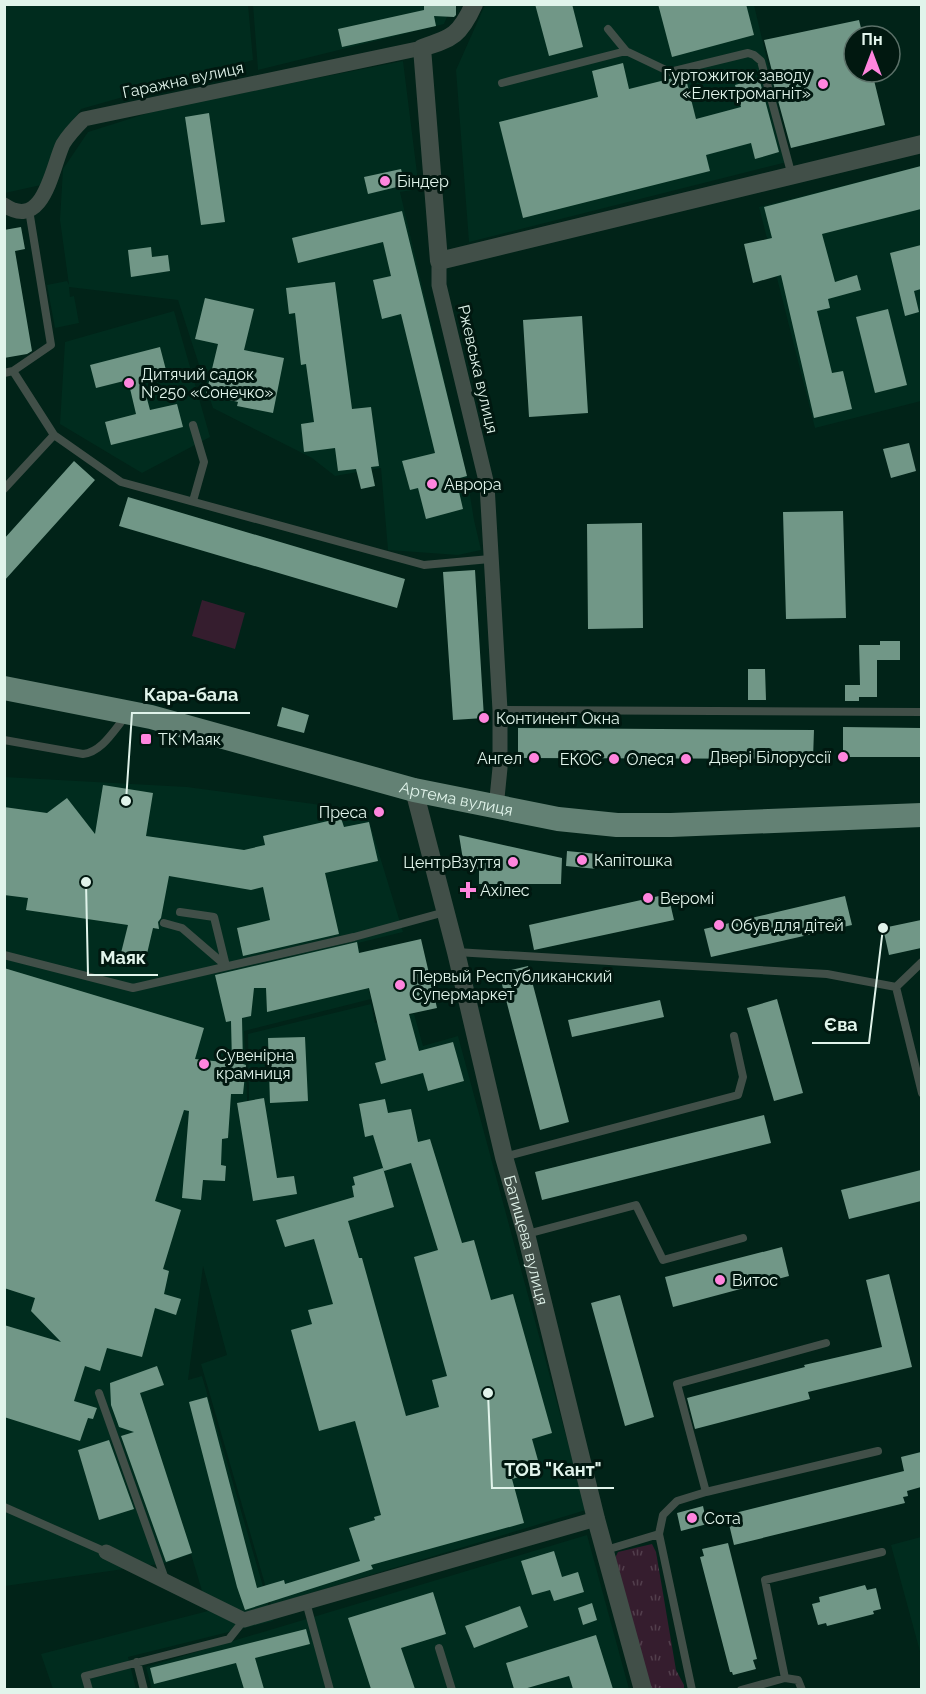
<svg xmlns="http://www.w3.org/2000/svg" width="926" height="1694" font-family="Raleway,sans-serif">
  <defs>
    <pattern id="grass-tufts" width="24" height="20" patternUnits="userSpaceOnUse" patternTransform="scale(1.5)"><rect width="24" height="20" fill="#351d2e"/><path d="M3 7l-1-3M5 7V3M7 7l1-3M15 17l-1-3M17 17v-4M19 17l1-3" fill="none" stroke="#523e4c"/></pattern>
  </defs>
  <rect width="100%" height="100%" fill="#012318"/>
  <path fill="#002c1e" d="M4 5H248L253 60 81 109 65 134 41 185 5 193Z
    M253 5H452L444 24 258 70Z
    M485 5H754L791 161 469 242 456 70Z
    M403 61 419 189 400 192 467 477 474 520 481 550 458 555 388 550 381 468 335 476 312 458 213 408 178 300 69 287 70 297 74 296 79 323 55 328 47 285 67 281 69 285 60 220 63 169 88 132 161 109Z
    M921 166V401L815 428 759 207Z
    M174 311 210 437 142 473 60 424 65 342Z
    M4 777 187 787 366 811 403 932 358 943 371 999 244 1031 250 1163 248 1034 371 1004 375 1023 414 1014 423 1046 458 1036 586 1510 271 1605 201 1364 227 1355 203 1266 188 1380 202 1376 273 1621 128 1657 136 1689H53L41 1654 208 1611 191 1554 166 1563 5 1586Z
    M587 1535 629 1689 152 1690 146 1667Z
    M921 1537H922L921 1655 891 1545Z"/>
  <path fill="url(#grass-tufts)" d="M652 1544 656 1552 676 1670 684 1685V1689H649L613 1562 618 1552Z"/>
  <path fill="#351d2e" d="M202 600 245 613 235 649 192 636Z"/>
  <path fill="#719787" d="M424 4H456V15L454 17 434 16 436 26 342 47 338 29 424 10Z
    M535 4H572L583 47 549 56Z
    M658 4H746L754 35 672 57Z
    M859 20 863 36H854V72H872L885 125 791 148 771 75H773L764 40Z
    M623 63 629 89 685 75 696 119 741 107 735 85 759 78 779 152 755 159 751 143 706 155 710 171 523 218 499 122 598 97 592 71Z
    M209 113 225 222 201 225 185 117Z
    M921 166V209L822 234 835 282 857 275 861 290 828 299 830 308 817 311 832 373 843 371 852 409 814 418 781 275 753 283 744 244 772 238 764 207Z
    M401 169 405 185 368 194 364 177Z
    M402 211 467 476 456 479 463 509 426 519 418 488 410 490 402 461 435 453 401 314 382 319 373 280 391 276 383 242 298 263 292 238Z
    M21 227 25 249 15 251 32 351 27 354 4 358V230Z
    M921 245V289L914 291 919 312 905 316 890 253Z
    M151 247 152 257 168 255 170 271 131 277 128 250Z
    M335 282 352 409 371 407 379 466 371 467 375 486 361 489 356 469 338 471 335 448 304 452 301 424 314 422 306 364 301 365 295 313 289 314 286 288Z
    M205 298 254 309 244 350 284 358 273 413 237 406 238 402 206 394 218 344 195 339Z
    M888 309 907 385 875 393 856 317Z
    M582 316 588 413 529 417 523 320Z
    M160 347 166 370 141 376 150 410 177 404 183 427 111 445 105 422 136 414 128 380 96 388 90 365Z
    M909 443 916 471 891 478 883 449Z
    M74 461 95 480 4 581V539Z
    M128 497 405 579 397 608 119 526Z
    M843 511 846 618 786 619 783 512Z
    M642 523 643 628 588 629 587 524Z
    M475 570 484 718 453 720 443 572Z
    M880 641H900V660H877V697H859V701H845V685H860L859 645H880Z
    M748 669H765L766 700H748Z
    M282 707 309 715 304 733 277 726Z
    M843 727 921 728V757H843Z
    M518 728 814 730 813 759 518 758Z
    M103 785 153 793 146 836 244 850 265 845 263 836 341 818 344 827 369 822 378 861 325 873 339 934 243 956 237 928 270 920 263 887 251 890 169 876 161 918 158 922 159 929 153 928 146 958 121 953 128 925 26 910 28 898 4 895V807L47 813 67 798 95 834Z
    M459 835 562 858 561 884H479V869L464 866Z
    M567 851 598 854 597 869 566 866Z
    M668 894 674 920 534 950 529 925Z
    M845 896 852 925 711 957 704 929Z
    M921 920V948L889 955 883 928Z
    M421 939 437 1008 409 1014 419 1051 453 1042 464 1081 428 1091 423 1073 381 1084 375 1063 386 1060 369 988 267 1012 266 988H254L251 1016 242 1018 243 1064 246 1065 243 1094H231L228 1138 222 1139 221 1165 226 1166 225 1181 203 1180 201 1200 182 1198 189 1111 184 1110 155 1201 181 1210 163 1269 169 1271 164 1294 181 1299 176 1315 155 1308 142 1357 107 1348 100 1371 85 1366 74 1401 97 1408 93 1419 88 1418 80 1441 4 1417V1325L61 1342 31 1311 35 1298 4 1288V968L204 1028 195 1059 232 1063 231 1021 226 1022 215 975 357 942 359 953Z
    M528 966 569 1122 540 1130 499 973Z
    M777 999 803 1093 774 1101 747 1008Z
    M660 1000 664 1017 572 1037 568 1020Z
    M305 1037 308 1101 270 1103 268 1038Z
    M264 1098 277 1178 294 1176 297 1194 253 1201 237 1103Z
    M385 1099 388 1113 411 1109 418 1142 430 1139 462 1243 474 1240 491 1300 513 1294 552 1433 532 1439 541 1471 512 1479 524 1523 371 1565 373 1569 245 1610 237 1587 189 1402 207 1397 257 1588 284 1580 285 1584 360 1561 349 1528 375 1520 374 1517 381 1515 355 1421 319 1431 291 1330 312 1324 308 1310 333 1304 314 1239 285 1247 276 1220 354 1197 352 1186 355 1185 353 1177 383 1168 394 1207 348 1221 359 1258H362L406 1416 439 1407 432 1380 447 1376 414 1257 438 1250 411 1163 384 1171 373 1135 365 1137 359 1104Z
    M764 1115 771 1143 542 1200 535 1172Z
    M921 1170V1201L849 1219 841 1190Z
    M782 1247 789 1276 673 1307 665 1277Z
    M889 1274 912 1367 808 1392 810 1399 695 1429 687 1398 805 1367 804 1365 882 1347 866 1280Z
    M620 1295 654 1417 625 1426 591 1303Z
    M157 1366 164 1385 140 1393 192 1553 166 1562 121 1436 134 1432 119 1427 111 1405 110 1383Z
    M109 1440 134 1509 99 1520 78 1450Z
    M921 1452V1487L907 1491 908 1496 903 1497 905 1503 734 1545 728 1520 736 1518 735 1513 904 1471 901 1457Z
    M703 1506 707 1524 681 1531 677 1513Z
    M728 1543 757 1659 753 1660 756 1669 733 1675 732 1672H730L700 1557 704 1556 702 1549Z
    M554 1551 562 1577 578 1572 584 1592 554 1601 550 1590 532 1595 521 1561Z
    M865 1585 867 1590 876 1588 881 1609 873 1611 874 1614 827 1626 826 1623 818 1625 812 1604 820 1602 819 1597Z
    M433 1592 446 1634 401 1648 415 1689H371L348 1618Z
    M592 1603 597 1620 583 1625 578 1608Z
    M520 1606 528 1627 474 1648 465 1626Z
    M306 1629 310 1644 255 1658 264 1689H244L236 1663 154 1684 150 1668Z
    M596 1635 613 1689H573L569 1676 524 1689H514L506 1663Z"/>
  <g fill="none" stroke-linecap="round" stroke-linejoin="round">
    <path stroke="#414f48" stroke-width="8" d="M608 29 626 51 670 72 748 53 754 55 761 61 792 176
      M502 83 626 51
      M13 371 54 435 121 482 424 565 490 559
      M4 373 13 371 51 345 29 210
      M193 425 204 462 193 501
      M4 489 54 435
      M500 710 922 712
      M4 740 83 754C102 752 114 730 126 716
      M180 912 214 917 226 966
      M164 923 182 928 225 965
      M456 952 827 974 896 987
      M4 955 133 988 354 937 445 912
      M922 962 896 987 922 1093
      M504 1157 738 1095 743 1077 734 1036
      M527 1234 636 1205 663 1260 743 1238
      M99 1393 165 1579
      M706 1492 677 1384 826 1343
      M4 1507 106 1552
      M659 1534 663 1515 677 1501 706 1492 878 1451
      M606 1550 659 1534 692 1690
      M306 1602 330 1690
      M439 1648 452 1690
      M137 1662 144 1690
      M785 1678 765 1580 882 1552
      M89 1690 85 1676 229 1639 244 1620
      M741 1690 785 1678 798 1680 802 1690"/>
    <path stroke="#414f48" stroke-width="15" d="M4 205C44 232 52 167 63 144 69 134 76 127 84 119L422 48
      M439 261V285L487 485 500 710V768L496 808
      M106 1552 244 1620 596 1519"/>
    <g stroke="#414f48" stroke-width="18">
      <path d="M474 4C460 35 453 38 422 48L439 261 922 144"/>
      <path id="s1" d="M414 790 456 952 504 1157 526 1234 596 1519 643 1690"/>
    </g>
    <path stroke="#638174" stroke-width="24" id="s2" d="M4 688 151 717 414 790 558 819 617 825H671L922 815"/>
  </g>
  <g fill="#ff85de" stroke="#011810" stroke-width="2">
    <circle cx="823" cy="84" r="6"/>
    <circle cx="385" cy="181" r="6"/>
    <circle cx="129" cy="383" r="6"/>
    <circle cx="432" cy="484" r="6"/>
    <circle cx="484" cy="718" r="6"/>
    <rect x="140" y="733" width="12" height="12" rx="3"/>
    <circle cx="843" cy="757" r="6"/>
    <circle cx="534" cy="758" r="6"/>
    <circle cx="614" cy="759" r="6"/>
    <circle cx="686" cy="759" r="6"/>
    <circle cx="379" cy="812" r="6"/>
    <circle cx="582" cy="860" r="6"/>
    <circle cx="513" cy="862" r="6"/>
    <path d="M465 881h6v6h6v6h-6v6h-6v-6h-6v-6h6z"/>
    <circle cx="648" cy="898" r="6"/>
    <circle cx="719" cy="925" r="6"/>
    <circle cx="400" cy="985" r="6"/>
    <circle cx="204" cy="1064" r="6"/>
    <circle cx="720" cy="1280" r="6"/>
    <circle cx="692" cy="1518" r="6"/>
  </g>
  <g text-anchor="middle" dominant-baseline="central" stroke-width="6" stroke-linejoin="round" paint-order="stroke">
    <g font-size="16" fill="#e1f4eb" stroke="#011810" text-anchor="start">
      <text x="811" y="75" text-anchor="end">Гуртожиток заводу<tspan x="811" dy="18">«Електромагніт»</tspan></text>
      <text x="397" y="181">Біндер</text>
      <text x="141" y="374">Дитячий садок<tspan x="141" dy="18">№250 «Сонечко»</tspan></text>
      <text x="444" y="484">Аврора</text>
      <text x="496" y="718">Континент Окна</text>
      <text x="158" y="739">ТК Маяк</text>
      <text x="831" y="757" text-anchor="end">Двері Білоруссії</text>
      <text x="522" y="758" text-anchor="end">Ангел</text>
      <text x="602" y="759" text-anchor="end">ЕКОС</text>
      <text x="674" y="759" text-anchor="end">Олеся</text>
      <text x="367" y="812" text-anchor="end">Преса</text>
      <text x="594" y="860">Капітошка</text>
      <text x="501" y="862" text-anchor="end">ЦентрВзуття</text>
      <text x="480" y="890">Ахілес</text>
      <text x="660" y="898">Веромі</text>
      <text x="731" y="925">Обув для дітей</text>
      <text x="412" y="976">Первый Республиканский<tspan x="412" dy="18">Супермаркет</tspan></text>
      <text x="216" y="1055">Сувенірна<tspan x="216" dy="18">крамниця</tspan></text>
      <text x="732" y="1280">Витос</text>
      <text x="704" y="1518">Сота</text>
    </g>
    <g font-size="16" fill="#e1f4eb" stroke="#011810">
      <text transform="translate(183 80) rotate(-12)">Гаражна вулиця</text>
      <text transform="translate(478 369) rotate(77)">Ржевська вулиця</text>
      <text stroke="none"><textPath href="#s2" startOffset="466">Артема вулиця</textPath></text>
      <text stroke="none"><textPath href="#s1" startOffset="464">Батищева вулиця</textPath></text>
    </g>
  </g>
  <path fill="none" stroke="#e1f4eb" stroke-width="2" d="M126 801L132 713H250M86 882L88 975H158M883 928L869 1043H812M488 1393L492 1488H614"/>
  <g fill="#e1f4eb" stroke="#011810" stroke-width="2">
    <circle cx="126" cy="801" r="6"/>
    <circle cx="86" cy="882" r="6"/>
    <circle cx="883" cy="928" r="6"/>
    <circle cx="488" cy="1393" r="6"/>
  </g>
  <g font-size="18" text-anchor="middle" font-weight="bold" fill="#e1f4eb" stroke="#011810" stroke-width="6" stroke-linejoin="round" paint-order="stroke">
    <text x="191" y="701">Кара-бала</text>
    <text x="123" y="964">Маяк</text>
    <text x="841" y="1031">Єва</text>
    <text x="553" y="1476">ТОВ "Кант"</text>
  </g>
  <rect width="926" height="1694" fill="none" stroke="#e1f4eb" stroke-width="12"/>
  <g transform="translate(872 54)"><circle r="28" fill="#011810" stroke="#5b7068" stroke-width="1.5"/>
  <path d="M0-4.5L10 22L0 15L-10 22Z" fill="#ff85de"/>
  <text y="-9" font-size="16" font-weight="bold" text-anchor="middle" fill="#e1f4eb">Пн</text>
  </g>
</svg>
